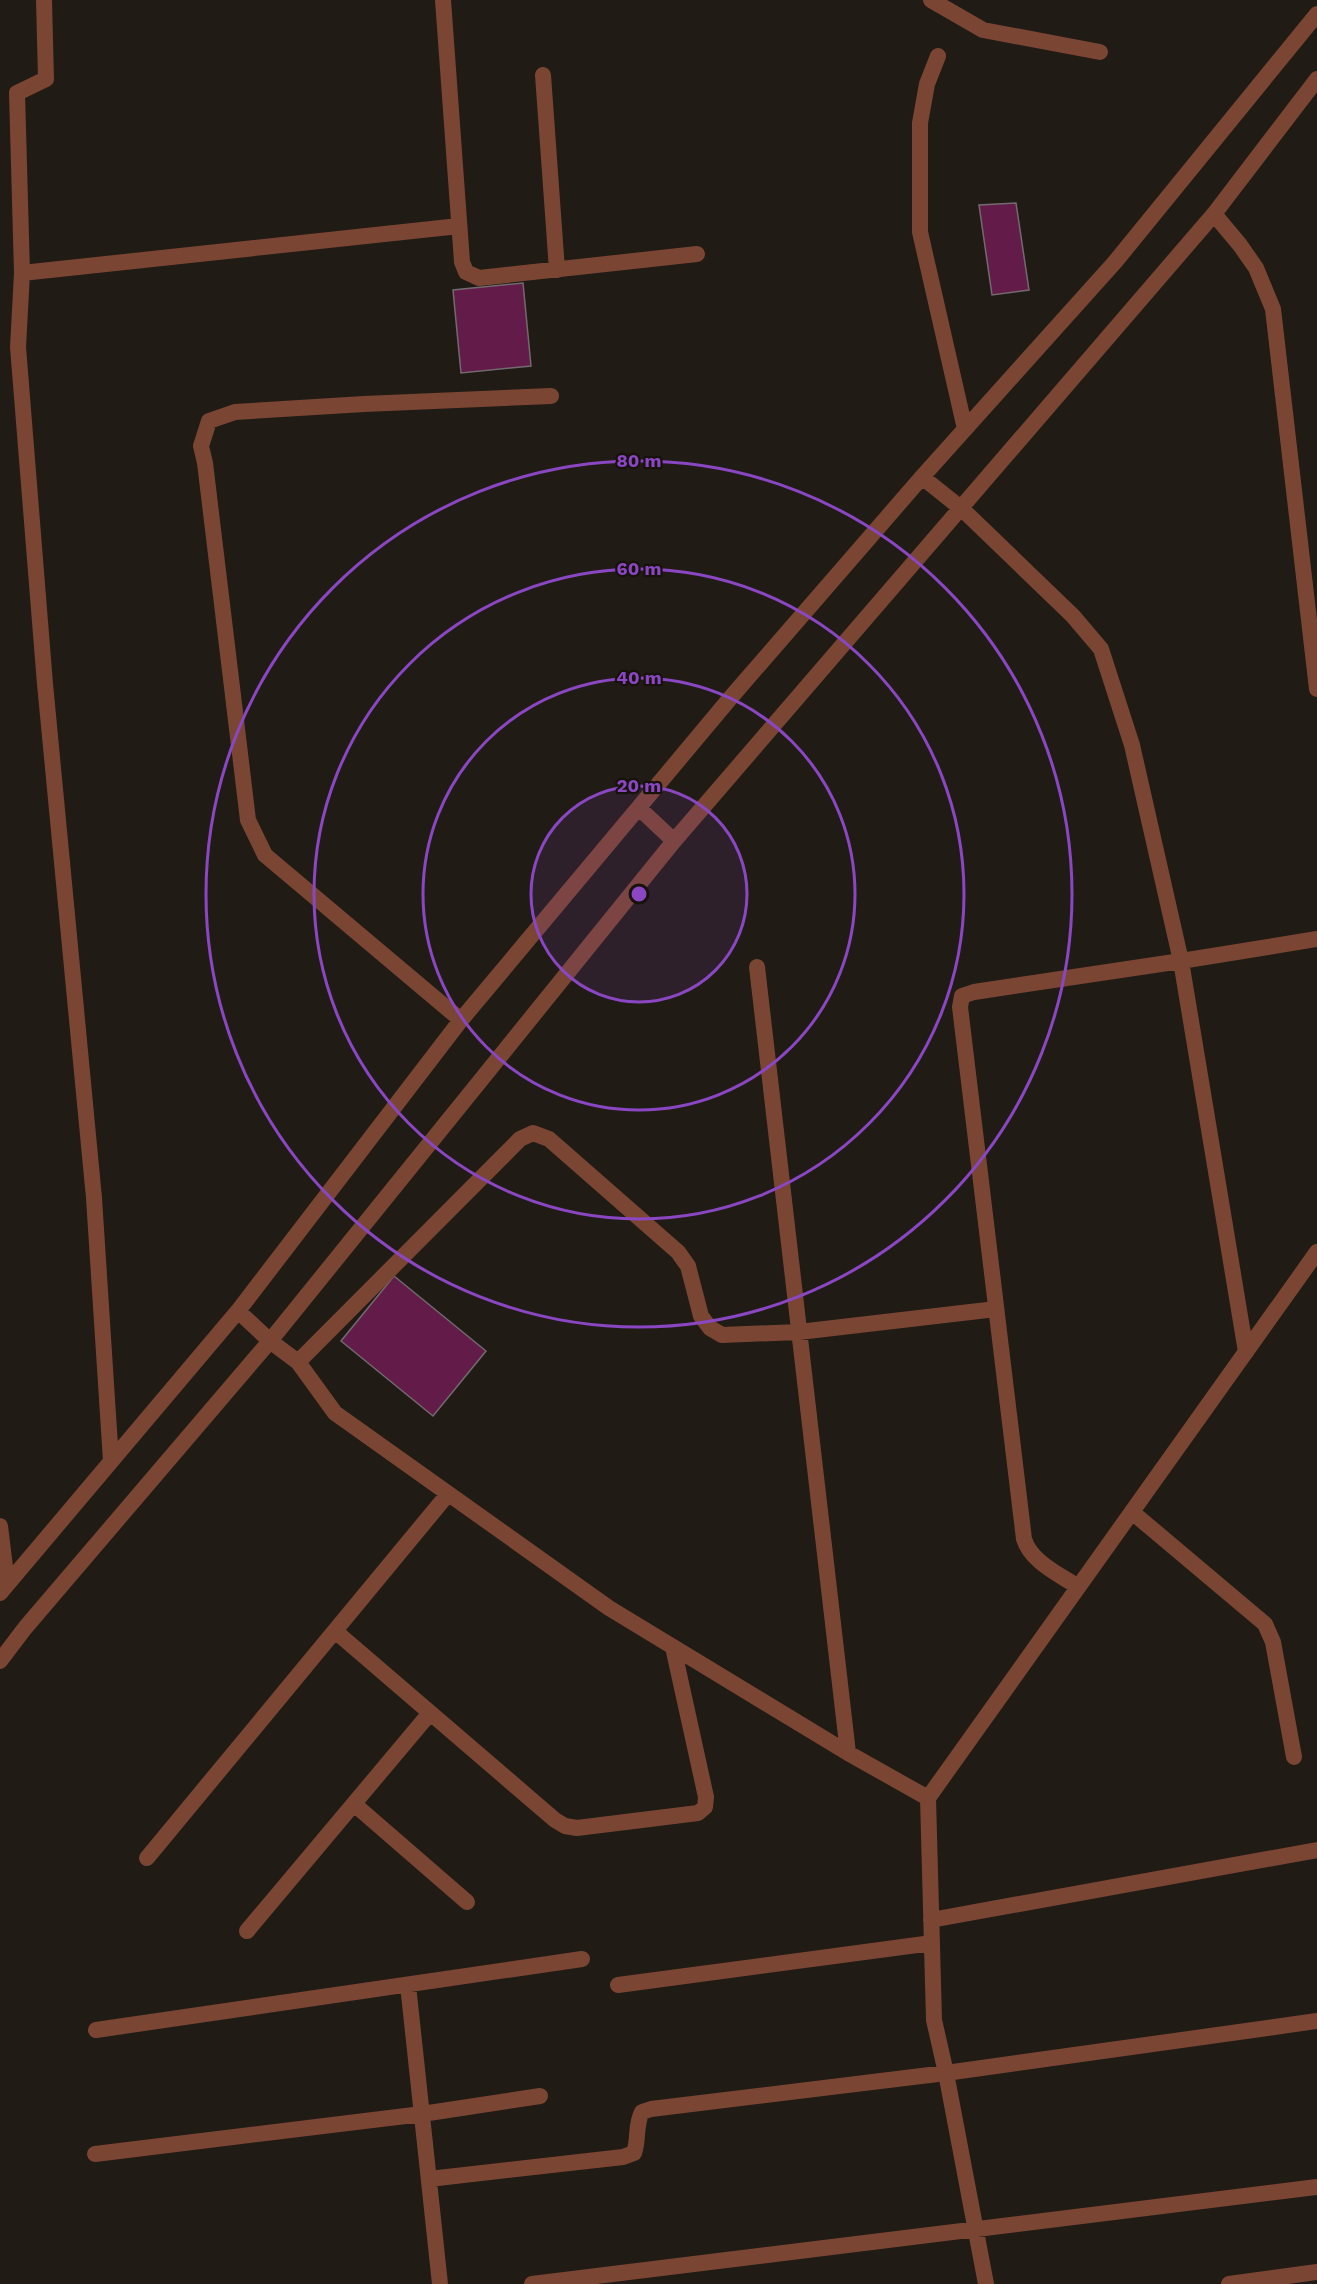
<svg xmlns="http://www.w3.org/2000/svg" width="1317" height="2284" font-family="'Work Sans',sans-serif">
  <rect width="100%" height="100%" fill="#201b15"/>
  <path fill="#631b49" stroke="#736a6f" stroke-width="1.5" d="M1016 203 1029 290 992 295 979 205Z
    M523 283 531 366 461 373 453 290Z
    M394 1276 486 1351 433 1416 341 1341Z"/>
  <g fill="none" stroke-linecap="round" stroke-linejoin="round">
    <path stroke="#7a4533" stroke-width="16" d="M44 0 46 79 17 93 22 273 18 347 45 684 94 1198 111 1461
      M443 0 462 262 466 272 479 278 697 254
      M931 0 983 30 1100 52
      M938 56 927 84 920 123V232L965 429
      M543 75 557 270
      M1214 214 1240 245 1256 268 1273 309 1317 689
      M22 273 459 226
      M922 477 962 509 1073 616 1101 649 1132 745 1181 961 1246 1352
      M639 808 674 841
      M757 967 848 1753
      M461 1020 265 855 248 820 205 463 201 446 209 421 235 412 364 404 551 396
      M238 1311 270 1341 298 1362 335 1413 609 1608 848 1753 928 1798
      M298 1362 520 1139 533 1133 549 1139 678 1252 688 1266 701 1316 710 1328 722 1335 799 1332 996 1309
      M1132 1512 1265 1624 1273 1642 1294 1757
      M0 1526 7 1584
      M1078 1587C1059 1574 1031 1562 1024 1539L960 1007 962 996 974 992 1181 961 1317 939
      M0 1593 238 1311 461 1020 732 696 922 477 1115 262 1317 14
      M335 1631 555 1820 565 1826 577 1828 698 1813 705 1807 706 1797 673 1647
      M0 1661 25 1628 270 1341 674 841 1214 214 1317 79
      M354 1804 467 1902
      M147 1858 448 1494
      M931 1920 1317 1850
      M247 1931 430 1713
      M408 1985 440 2284
      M618 1985 932 1943
      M96 2030 582 1959
      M95 2154 422 2114 540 2096
      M429 2179 623 2157 634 2153C639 2139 635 2125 642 2112L651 2109 946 2073 1317 2021
      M532 2284 1317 2187
      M986 2284 946 2073 934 2020 928 1798 1317 1252
      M1229 2284 1317 2272"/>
  </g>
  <circle cx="639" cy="894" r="108" fill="#8b47c3" fill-opacity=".12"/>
  <g fill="none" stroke="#8b47c3" stroke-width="3">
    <circle cx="639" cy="894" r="108"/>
    <circle cx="639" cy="894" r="216"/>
    <circle cx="639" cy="894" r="325"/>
    <circle cx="639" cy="894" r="433"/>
  </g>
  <circle cx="639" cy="894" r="9" fill="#8b47c3" stroke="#17120c" stroke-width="3"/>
  <g font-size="18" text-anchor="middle" font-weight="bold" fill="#8b47c3" stroke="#17120c" stroke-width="4.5" stroke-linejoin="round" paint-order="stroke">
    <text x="639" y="467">80 m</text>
    <text x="639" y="575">60 m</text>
    <text x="639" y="684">40 m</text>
    <text x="639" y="792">20 m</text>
  </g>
</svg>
